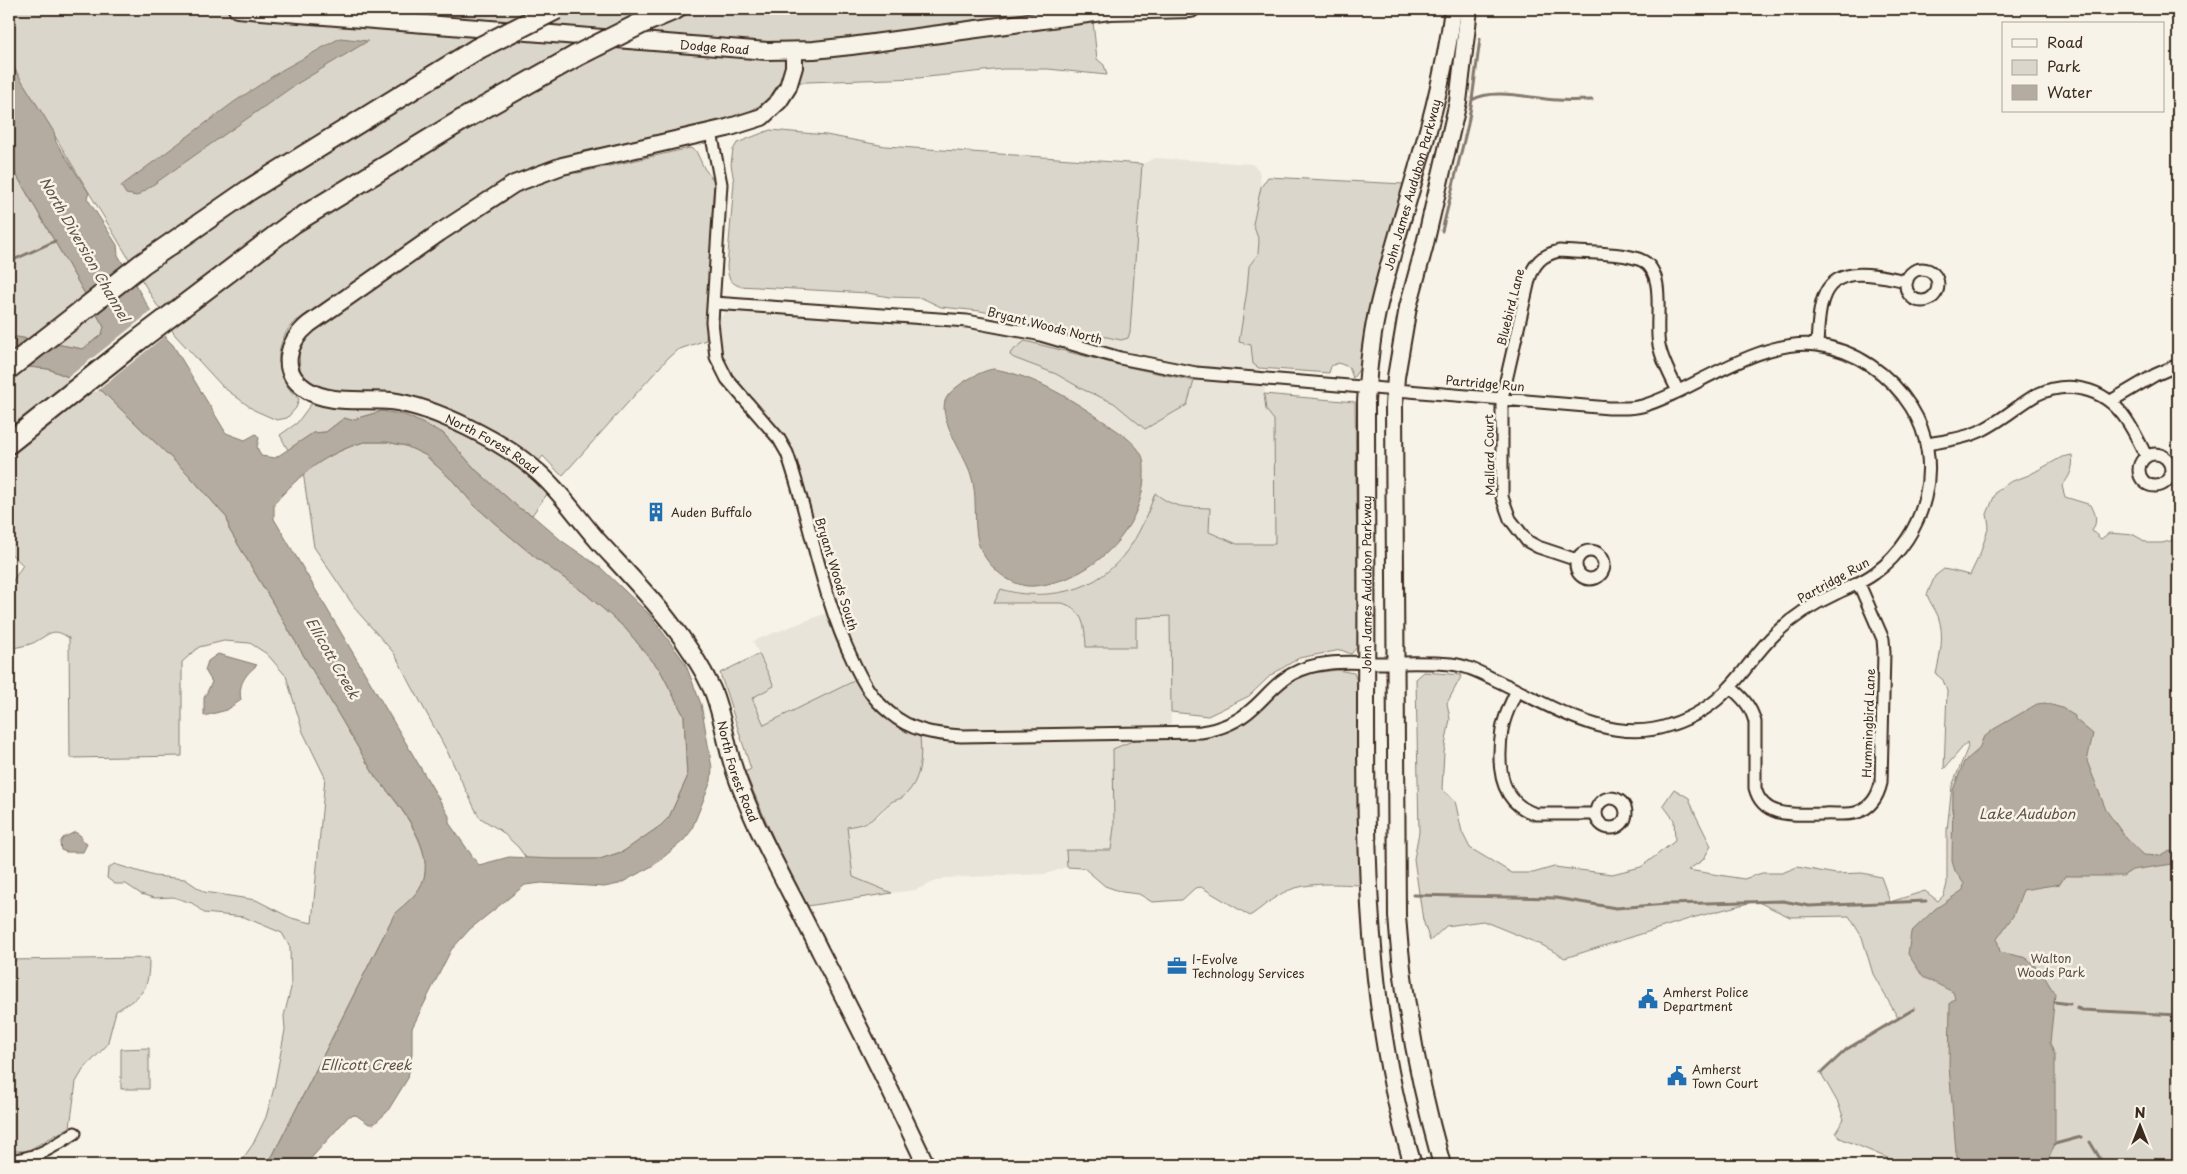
<svg xmlns="http://www.w3.org/2000/svg" width="2187" height="1174" font-family="'Playpen Sans',sans-serif">
  <rect width="100%" height="100%" fill="#f7f3e8"/>
  <filter id="ink" filterUnits="userSpaceOnUse"><feTurbulence type="fractalNoise" baseFrequency=".02" numOctaves="2"/><feDisplacementMap in="SourceGraphic" scale="10" xChannelSelector="R" yChannelSelector="G"/><feConvolveMatrix kernelMatrix="1 2 1 2 8 2 1 2 1" color-interpolation-filters="sRGB"/></filter>
  <g filter="url(#ink)">
    <path fill="#e9e4d9" d="M1155 158 1252 164 1259 170 1261 187 1253 224 1259 241 1258 254 1249 266 1245 311 1239 342 1251 345 1253 364 1259 368 1265 385 1264 401 1266 410 1274 420 1275 544H1237L1209 532 1210 508 1184 507 1169 504 1155 493 1146 520 1121 559 1108 571 1094 581 1078 589 1060 593 1022 594 1001 589 994 603H1062L1071 605 1080 614 1085 627 1086 647 1135 617 1170 616 1171 739H1137L1113 750 1114 827 1111 850H1067V867L1046 874 944 878 915 890 892 893 853 877 847 827 868 823 879 816 892 801 904 797 920 738 907 732 884 716 874 707 856 681 764 725 752 698 774 686 753 641 837 609 794 454 777 428 728 370 722 355 719 338 720 317 726 312 736 310 949 326 986 331 1024 340 1042 323 1079 335 1088 333 1121 340 1130 332 1142 164Z"/>
    <path fill="#dbd6cb" stroke="#8b8074" d="M9 9H1083L1093 22 1097 59 1104 65 1107 75 1048 69H1003L918 78 779 83C770 99 758 108 742 115L582 152 510 178 465 205 292 324C272 349 275 379 299 399L296 408 287 418 277 420 272 418 254 410 223 387 175 335 9 60Z
      M770 130 826 135 885 146 1142 164 1130 332 1128 338 1121 340 1088 333 1079 335 1042 323 980 311 941 307 922 298 889 297 868 293 739 286C729 282 728 276 727 267L734 182 731 164 733 150 737 143Z
      M690 148 696 151 704 168 714 181 706 340 677 350 668 358 562 476 543 456 537 463 455 416 336 393 313 384 307 380 300 370 299 353 303 343 318 326 351 300 518 190 565 171 578 173Z
      M9 162 104 327 102 334 83 349 17 337 9 339Z
      M1268 177 1404 184 1372 301 1360 368 1353 378 1349 367 1338 363 1331 366 1329 373 1259 368 1253 364 1251 345 1239 342 1247 290 1249 266 1258 254 1259 241 1253 224 1261 187Z
      M1025 341 1128 367 1194 381 1187 405 1145 429 1114 403 1084 390 1056 374 1014 358 1010 355 1011 352Z
      M9 365 48 369 102 391 188 474 227 518 229 529 376 778C396 800 433 846 424 878 420 893 406 904 395 913L273 1155 265 1165H124L127 1161 154 1160 183 1164 242 1160 253 1144 266 1117 274 1088 285 1030 284 1016 291 988 290 947 282 933 244 917 204 913 192 903 173 897 154 898 141 894 126 884H115L107 878 108 869 114 864 154 876 185 879 204 892 256 900 291 918 312 923 325 777 303 732 286 676 267 654 250 643 224 641 199 647 182 662V756L70 758 69 638C52 626 49 635 33 643 26 646 16 647 9 649V587L23 565 9 552Z
      M1264 394 1355 402 1358 646 1351 654 1341 650 1299 658 1271 675 1249 696 1208 716 1171 712 1170 616 1136 618V647H1086C1085 628 1084 609 1062 603H994L1001 589C1016 594 1031 595 1047 594 1109 590 1137 547 1155 493 1175 509 1185 507 1210 508L1209 532 1237 544H1275L1274 420 1266 410Z
      M311 404 371 406 414 412 496 448 550 490 532 515 519 508 477 471 443 433 382 411 351 420 344 418 326 432 313 433 288 450 280 435 297 423Z
      M364 442H387L406 446 425 455 453 481 474 505 506 533 535 557 586 594 625 628 660 670 684 716 687 778 669 817 660 826 624 851 600 859H527L518 847 501 831 479 817 447 751 394 653 357 611 314 547 303 472C323 459 341 449 364 442Z
      M2072 455C2074 468 2070 476 2062 486L2065 497 2091 505C2096 515 2098 521 2092 531L2101 539 2109 533 2134 535 2148 543H2162L2178 539V1165H1904L1840 1138 1836 1132 1844 1119 1838 1103 1821 1073 1847 1049 1898 1018 1873 974 1862 937 1849 916 1790 917 1756 901 1692 918 1565 958 1542 945 1483 921 1446 926 1430 941 1423 920 1414 859 1419 832 1416 679 1424 672 1462 675 1447 703 1450 719 1444 752 1442 789 1455 801 1462 832 1470 848 1512 873H1533L1554 867 1612 874 1641 867 1675 841 1674 820 1663 805 1674 789 1689 798 1695 814 1711 846 1703 860 1688 870 1744 879 1762 873H1782L1797 867 1836 874 1862 873 1881 877 1890 902 1925 891 1938 901 1944 895 1947 884V830L1952 786 1968 747 1967 742 1944 769 1947 691 1943 680 1936 674C1940 656 1945 635 1938 616 1935 609 1930 603 1927 595L1935 576 1944 569 1970 575 1980 554 1989 526 1987 514 1996 492 2010 482 2029 475 2062 457Z
      M759 654 774 686 752 698 764 725 856 680C872 707 891 726 920 737 922 758 921 781 904 796 901 800 894 799 890 803 870 820 876 822 847 827L853 877 892 893 807 906 778 849 745 772 751 769 720 673Z
      M1337 670 1354 673 1358 684 1360 885C1333 884 1303 881 1279 895 1269 901 1260 909 1250 916L1201 887 1195 888 1182 900 1152 902 1139 894 1122 892 1105 886 1084 868 1067 867 1066 850H1111L1114 827 1113 749 1137 739 1200 738 1218 735 1241 725 1293 681 1312 673Z
      M149 958C149 991 144 994 116 1011L107 1045 83 1070 76 1082 70 1127 27 1151H9V960Z
      M149 1048V1089H121V1049Z"/>
    <path fill="#b4aca0" stroke="#84786c" fill-rule="evenodd" d="M340 38 368 41 295 85 137 196 126 194 121 186 234 102 282 70Z
      M9 60 54 132 56 142 89 193 87 198 117 245 118 255 167 339 173 345 226 433 245 440 256 434 259 438 257 447 261 456 275 458 313 433 326 432 344 418 351 420 382 411 405 415 443 433 476 470 519 508 532 515 562 541 601 568 650 615 685 663 701 704 712 768 711 781 691 831 683 841 654 865 619 884 604 887 542 883 525 885 470 929 451 950 412 1028V1053L408 1078 387 1112 374 1124H369L356 1115 349 1116 305 1165 291 1162 288 1165H265L273 1155 395 913C406 903 420 893 424 878 433 846 397 800 376 778L229 529 227 518 188 474 102 391 49 369 9 365V339L17 337 83 349 102 334 104 327 9 162ZM364 442H387L406 446 425 455 453 481 474 505 506 533 535 557 586 594 625 628 660 670 684 716 687 778 669 817 660 826 624 851 600 859H553L509 857 479 865 475 860 449 823V816L274 519V504C300 474 326 453 364 442Z
      M994 369C1036 376 1074 401 1109 425 1119 432 1133 441 1140 452 1145 459 1144 469 1144 478 1141 523 1108 561 1068 578 1056 582 1040 587 1027 586 1005 583 984 563 978 542 973 521 978 496 971 475 965 455 939 421 945 401 949 388 981 370 994 369Z
      M218 654 257 665C245 675 238 684 241 700L227 710 204 716V698L212 682 205 670 208 661Z
      M2045 703 2062 708 2075 716V719L2093 734 2087 761 2106 810 2126 838 2144 855 2160 856 2170 851 2178 854 2173 864 2132 870 2123 876H2065L2060 884 2023 890 2013 916 1997 939 2000 952 2027 958 2042 973 2055 994 2050 1043 2055 1056V1144L2046 1165H1959L1956 1153 1949 1066 1950 1003 1955 999 1953 992 1923 977 1908 954 1911 932 1935 909 1963 890 1964 884 1955 871 1952 861 1953 790 1964 762 1979 749 1983 738 1994 729 2037 704Z
      M75 832 81 836V840L87 844 83 852H66L61 850 60 843 63 838Z"/>
    <path fill="#f7f3e8" d="M153 310 167 334 96 392 66 379Z"/>
    <g fill="none" stroke-linecap="round" stroke-linejoin="round">
      <path stroke="#84786c" stroke-width="3" d="M408 9H409
        M1472 100 1480 39
        M1442 231 1468 124 1472 100C1494 87 1532 99 1557 100 1568 101 1580 100 1592 100
        M9 262 55 241
        M1413 895 1556 898 1616 908 1667 904 1783 901 1809 906 1926 901
        M2055 1002 2070 1004
        M2077 1008 2082 1010 2178 1015
        M1821 1073 1847 1049 1914 1009
        M2090 1142 2104 1165
        M2055 1144 2081 1137
        M1530 1165H1531"/>
      <defs>
        <path id="street" d="M711 132 721 184 712 322 716 357 727 379 779 439 787 453C811 522 821 595 853 661 862 681 872 699 890 713 911 731 934 734 961 736L1201 732C1221 729 1238 722 1253 708 1266 697 1276 682 1292 674 1320 658 1355 663 1387 663 1408 663 1430 662 1451 664 1471 666 1488 677 1506 685 1556 709 1613 745 1670 725 1692 718 1714 705 1730 687 1746 670 1758 650 1776 633 1793 617 1813 604 1835 594 1848 587 1862 583 1875 573 1926 536 1946 462 1911 407 1890 374 1856 350 1817 345 1771 339 1718 372 1677 392 1666 397 1654 403 1642 406 1631 409 1620 408 1609 408L1196 373 1120 358 1037 334 967 321 714 303
          M1906 285a16 16 0 1 1 32 0a16 16 0 1 1-32 0Z
          M1817 345C1818 330 1818 313 1823 299 1835 262 1879 276 1907 281
          M2111 401 2155 375 2178 365
          M1927 444C1944 441 1962 439 1978 432 1999 423 2017 406 2036 395 2049 389 2063 386 2077 388 2116 393 2131 424 2146 456
          M2139 470a16 16 0 1 1 32 0a16 16 0 1 1-32 0Z
          M1576 565a14 14 0 1 1 28 0a14 14 0 1 1-28 0Z
          M1577 560 1538 547 1527 541 1510 519 1502 497V398L1529 280C1534 263 1542 255 1559 251 1580 253 1627 252 1643 261 1667 274 1654 322 1659 345 1662 361 1671 377 1678 391
          M1730 687C1742 697 1751 706 1755 722V788C1763 820 1798 814 1824 814 1834 813 1848 816 1858 812 1872 807 1878 796 1881 783L1884 652 1883 639 1859 584
          M1517 690C1511 703 1504 716 1502 730 1497 763 1498 803 1536 814H1596
          M1596 813a15 15 0 1 1 30 0a15 15 0 1 1-30 0Z
          M9 1160C35 1160 54 1146 75 1133"/>
        <g id="secondary">
          <path id="s1" d="M237 9 767 51 814 50 851 46 1110 11 1191 9"/>
          <path id="s2" d="M794 51V67L788 87 779 101 762 117 727 128 562 166 514 184 439 233 309 324C287 342 278 372 307 390 330 405 364 398 391 401 435 407 504 442 538 472 561 492 578 518 598 541 640 587 685 631 712 689 721 710 724 732 730 755 736 779 746 801 756 824 776 867 799 908 820 951 857 1022 892 1093 926 1165"/>
          <path id="s3" d="M1413 1165C1366 1010 1366 860 1366 699 1367 600 1366 501 1366 402 1368 369 1371 336 1379 304 1403 205 1441 110 1453 9"/>
          <path d="M1442 1165C1419 1083 1403 1001 1397 916L1394 405 1396 377 1408 307 1424 248 1458 102 1469 9"/>
        </g>
        <path id="highway" d="M644 22 675 9
          M9 368 142 264 249 190 477 49
          M9 443 136 342 293 223 462 120 576 56"/>
      </defs>
      <use href="#street" stroke="#3b2a1e" stroke-width="15"/>
      <use href="#secondary" stroke="#3b2a1e" stroke-width="20"/>
      <use href="#highway" stroke="#3b2a1e" stroke-width="24"/>
      <use href="#street" stroke="#f7f3e8" stroke-width="11"/>
      <use href="#secondary" stroke="#f7f3e8" stroke-width="16"/>
      <use href="#highway" stroke="#f7f3e8" stroke-width="20"/>
      <defs>
        <path id="highway-bridge" d="M477 49 556 9
          M576 56 644 22"/>
      </defs>
      <use href="#highway-bridge" stroke="#3b2a1e" stroke-width="24" stroke-linecap="butt"/>
      <use href="#highway-bridge" stroke="#f7f3e8" stroke-width="20"/>
    </g>
  </g>
  <defs>
    <symbol id="building-bare" viewBox="-9 -9 18 18"><path d="M-4-6H4V6H1V3H-1V6H-4ZM-2.5-4.3h1.7v1.8h-1.7ZM.8-4.3h1.7v1.8H.8ZM-2.5-1h1.7V.8h-1.7ZM.8-1h1.7V.8H.8Z" fill="#1f6fb2" stroke="#f7f3e8" stroke-width="2.5" paint-order="stroke"/></symbol>
    <symbol id="office-bare" viewBox="-9 -9 18 18"><path d="M-6-3h4V-5.5h4V-3h4V5H-6ZM-1-4.5V-3h2v-1.5ZM-6 0V1H6V0Z" fill="#1f6fb2" stroke="#f7f3e8" stroke-width="2.5" paint-order="stroke"/></symbol>
    <symbol id="civic-bare" viewBox="-9 -9 18 18"><path d="M-.6-6.5H3V-4.5H.6V-3L4-1V1h2V6H-6V1h2V-1L-.6-3ZM-1.2 2.5V6h2.4V2.5Z" fill="#1f6fb2" stroke="#f7f3e8" stroke-width="2.5" paint-order="stroke"/></symbol>
  </defs>
  <g fill-rule="evenodd">
    <use href="#building-bare" x="642" y="498" width="28" height="28"/>
    <use href="#office-bare" x="1163" y="952" width="28" height="28"/>
    <use href="#civic-bare" x="1634" y="985" width="28" height="28"/>
    <use href="#civic-bare" x="1663" y="1062" width="28" height="28"/>
  </g>
  <g text-anchor="middle" dominant-baseline="central" stroke-width="5" stroke-linejoin="round" paint-order="stroke">
    <g font-size="12" fill="#3b2a1e" stroke="#f7f3e8">
      <text stroke="none"><textPath href="#s1" startOffset="479">Dodge Road</textPath></text>
      <text stroke="none"><textPath href="#s3" startOffset="990">John James Audubon Parkway</textPath></text>
      <text transform="translate(1510 307) rotate(-76)">Bluebird Lane</text>
      <text transform="translate(1045 325) rotate(14)">Bryant Woods North</text>
      <text transform="translate(1485 383) rotate(5)">Partridge Run</text>
      <text stroke="none"><textPath href="#s2" startOffset="858">North Forest Road</textPath></text>
      <text transform="translate(1489 455) rotate(-91)">Mallard Court</text>
      <text transform="translate(837 574) rotate(73)">Bryant Woods South</text>
      <text transform="translate(1833 580) rotate(-29)">Partridge Run</text>
      <text stroke="none"><textPath href="#s3" startOffset="585">John James Audubon Parkway</textPath></text>
      <text transform="translate(1868 723) rotate(-88)">Hummingbird Lane</text>
      <text stroke="none"><textPath href="#s2" startOffset="1278">North Forest Road</textPath></text>
    </g>
    <g font-size="12" fill="#3b2a1e" stroke="#f7f3e8" text-anchor="start">
      <text x="671" y="512">Auden Buffalo</text>
      <text x="1192" y="959">I-Evolve<tspan x="1192" dy="14">Technology Services</tspan></text>
      <text x="1663" y="992">Amherst Police<tspan x="1663" dy="14">Department</tspan></text>
      <text x="1692" y="1069">Amherst<tspan x="1692" dy="14">Town Court</tspan></text>
    </g>
    <g font-size="12" fill="#5b4c41" stroke="#f7f3e8">
      <text x="2051" y="958">Walton<tspan x="2051" dy="14">Woods Park</tspan></text>
    </g>
    <g font-size="14" font-style="italic" fill="#5f5145" stroke="#f7f3e8">
      <text transform="translate(85 249) rotate(60)">North Diversion Channel</text>
      <text transform="translate(333 658) rotate(60)">Ellicott Creek</text>
      <text x="2027" y="813">Lake Audubon</text>
      <text x="366" y="1064">Ellicott Creek</text>
    </g>
  </g>
  <rect width="2187" height="1174" fill="none" stroke="#f7f3e8" stroke-width="30"/>
  <rect x="15" y="15" width="2157" height="1144" fill="none" stroke="#3b2a1e" stroke-width="2" filter="url(#ink)"/>
  <rect x="2002" y="22" width="162" height="90" fill="#f7f3e8" stroke="#aca397"/>
  <rect x="2012" y="39" width="25" height="8" fill="#f7f3e8" stroke="#aca397"/>
  <text x="2047" y="48" font-size="15" fill="#3b2a1e">Road</text>
  <rect x="2012" y="60" width="25" height="15" fill="#dbd6cb" stroke="#aca397"/>
  <text x="2047" y="72" font-size="15" fill="#3b2a1e">Park</text>
  <rect x="2012" y="85" width="25" height="15" fill="#b4aca0" stroke="#aca397"/>
  <text x="2047" y="98" font-size="15" fill="#3b2a1e">Water</text>
  <g transform="translate(2140 1126)" stroke="#f7f3e8" stroke-width="4" paint-order="stroke">
  <path d="M0-4L9 19L0 12L-9 19Z" fill="#3b2a1e"/>
  <text y="-8" font-size="14" font-weight="bold" text-anchor="middle" fill="#3b2a1e">N</text>
  </g>
</svg>
